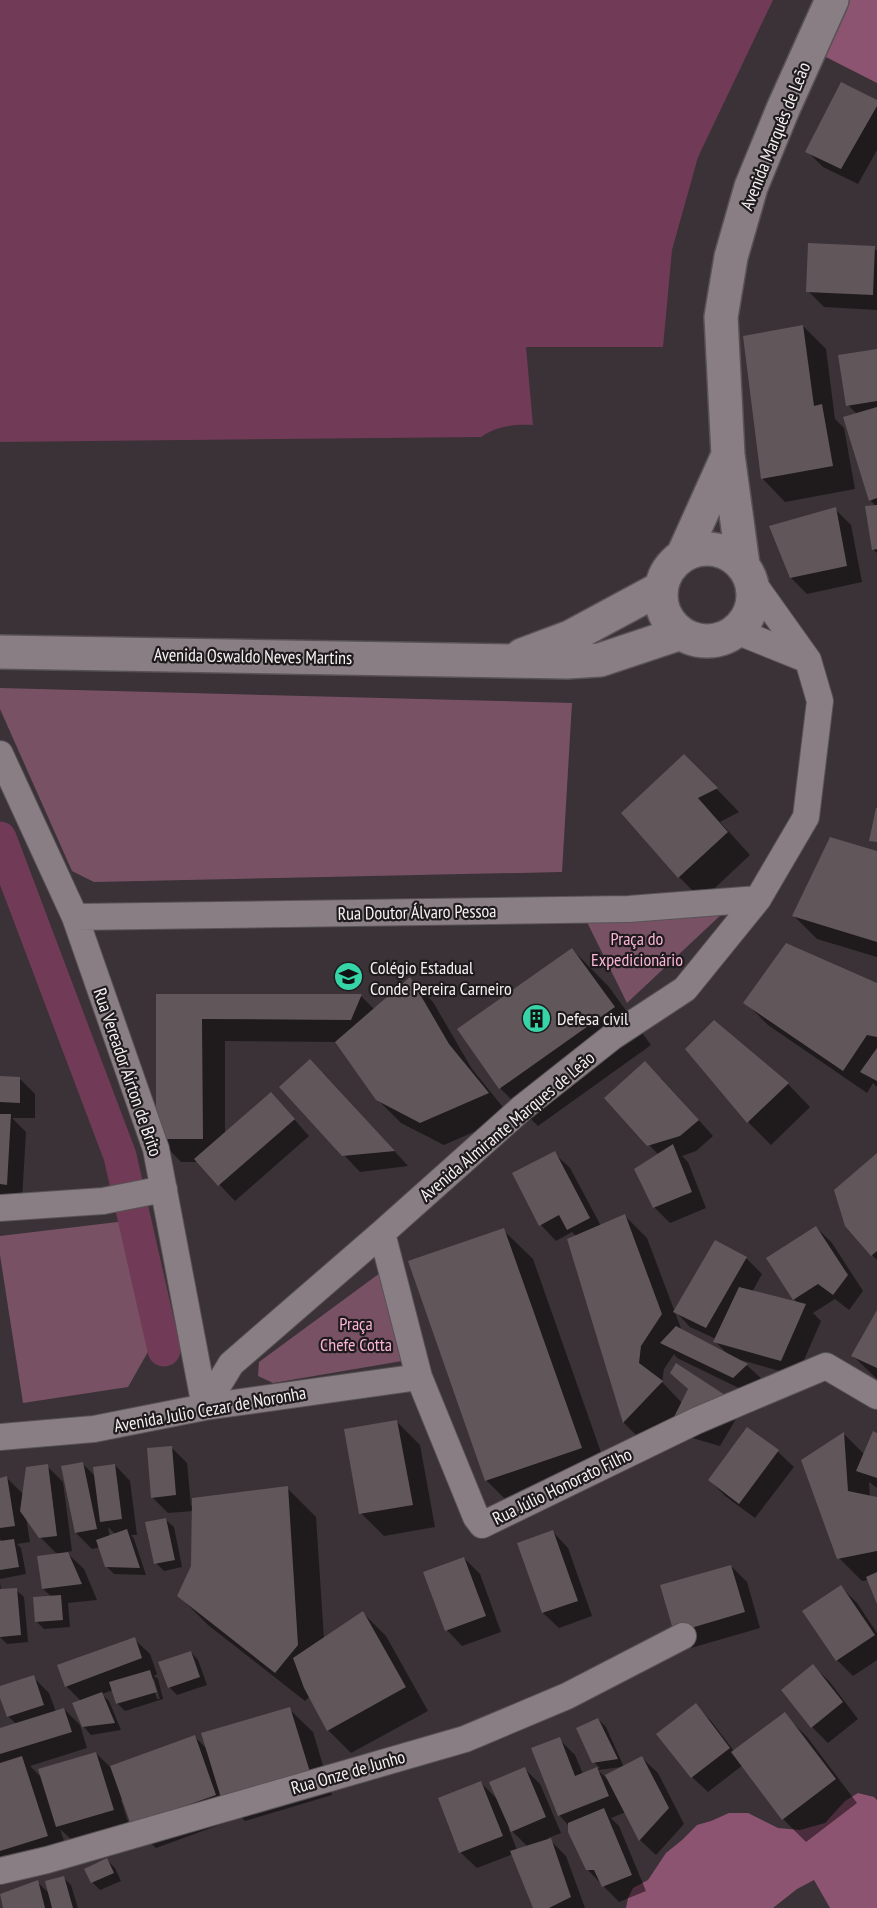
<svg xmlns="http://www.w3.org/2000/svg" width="877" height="1908" font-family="'PT Sans Narrow',sans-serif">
  <rect width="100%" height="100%" fill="#3a3236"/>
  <path fill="#785264" d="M0 688 572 703 562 872 94 882 72 871 0 709Z
    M724 912 627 1003 584 916Z
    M126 1221 149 1350 128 1387 23 1403 0 1255V1236Z
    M380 1273 402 1361 273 1383 258 1376 259 1362Z"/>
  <path fill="#8d5471" d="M844 0H877V83L820 54Z
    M858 1793 874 1797 877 1800V1908H830L814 1880 797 1889 773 1908H626L628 1898 633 1888 648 1880 666 1853 682 1840 697 1825 711 1821 729 1813H748L778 1828 800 1830 825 1823 845 1801Z"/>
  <path fill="#713b57" d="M0 0H773L698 157 672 250 663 347H526L533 425C514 424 497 426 481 437L0 442Z"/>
  <path fill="#0007" fill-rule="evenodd" d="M877 102V150L858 184 823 167 807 151Z
    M874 248 877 251V310L824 307 808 291Z
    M803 326 826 349 835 419 844 428 855 489 785 502 762 478Z
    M877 350V553L873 549 876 506 870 500 857 414 848 405Z
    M835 509 851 525 862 582 807 594 791 578Z
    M707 779 739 812 720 822 750 855 702 900 679 877 623 813Z
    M877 852V957L817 939 794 916Z
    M572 949 609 987 651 1045 538 1126 500 1088Z
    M410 979 433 1002 472 1069 510 1116 444 1145 401 1123 377 1099 337 1042 225 1041V1134L286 1110 309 1136 235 1201 198 1162H181L158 1138 157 995 361 996 375 1010Z
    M877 985V1087L873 1083 867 1093 768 1025 745 1002Z
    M714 1022 788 1084 810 1107 771 1145 748 1122 687 1049Z
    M310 1061 326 1076 408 1166 360 1172 344 1155Z
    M0 1078H19L35 1094V1118H12L26 1132 22 1200 0 1199Z
    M661 1078 713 1136 696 1151 682 1156 688 1162 706 1208 670 1223 654 1207 659 1155 649 1145Z
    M554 1153 570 1168 601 1226 624 1215 647 1238 682 1331 727 1354 715 1341 716 1339 690 1327 675 1311 746 1258 762 1274 752 1292 799 1304 794 1299 816 1227 832 1243 863 1291 849 1310 835 1299 813 1313 821 1321 797 1376 741 1360 763 1380 749 1393 677 1358 674 1354 664 1369 662 1382 682 1403 689 1390 672 1373 740 1412 720 1446 689 1437 676 1414 646 1445 624 1423 569 1239 576 1236 572 1232 556 1241 541 1225Z
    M877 1155V1260L872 1255Z
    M503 1230 533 1259 610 1478 516 1510 487 1481 410 1262Z
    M877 1313V1379L853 1356Z
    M397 1422 420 1445 435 1527 384 1536 361 1513Z
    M747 1429 778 1452 794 1467 755 1518 725 1496 710 1480Z
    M844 1434 865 1455 877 1435V1488L869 1482 870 1497 877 1499V1600L869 1580 862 1581 839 1558 803 1460Z
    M171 1447 187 1463 191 1506 287 1488 316 1517 324 1639 363 1613 386 1636 428 1711 351 1753 328 1730 310 1696 305 1701 208 1625 179 1596 193 1566V1511L168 1513 152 1497Z
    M83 1464 96 1477 115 1465 130 1481 137 1535H131L134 1539 146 1575 114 1574 106 1566 100 1547 92 1549 76 1533ZM108 1527 116 1535 110 1537Z
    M47 1466 63 1482 72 1551 66 1552 84 1569 97 1600 68 1603 70 1627 44 1629 36 1621 52 1597 43 1589 58 1555 40 1537 26 1517 30 1542 17 1544 21 1548 26 1574 0 1579V1543L3 1542 0 1539V1479L7 1478 24 1495Z
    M166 1520 174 1527 182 1567 164 1571 156 1563Z
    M553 1532 568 1548 592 1616 559 1628 543 1613Z
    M464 1558 480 1574 501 1632 462 1646 447 1630Z
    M731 1566 747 1582 760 1628 691 1648 675 1632Z
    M0 1582 1 1591 16 1590 24 1597 28 1642 7 1644 0 1637Z
    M841 1587 857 1603 877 1633V1660L853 1676 837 1660Z
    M134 1639 150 1654 157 1674 154 1676 158 1679 163 1699 125 1711 117 1703 113 1690 102 1694 109 1701 121 1730 91 1735 84 1727 81 1701 66 1686ZM151 1679H154L160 1699H157Z
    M191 1652 198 1660 207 1685 177 1695 169 1687Z
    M813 1666 829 1681 858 1719 828 1743 812 1727 783 1690Z
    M33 1677 49 1693 56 1712 64 1709 80 1725 87 1748 30 1766 43 1779 96 1753 110 1767 195 1737 208 1750 289 1709 313 1732 332 1795 245 1821 236 1812 238 1818 156 1848 132 1825 123 1799 121 1800 129 1825 74 1842 60 1829 70 1859 0 1870V1729L16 1724 8 1716 0 1693V1688Z
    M696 1705 711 1721 734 1751 784 1714 807 1737 857 1803 806 1842 783 1819 743 1765 708 1792 692 1777Z
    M598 1719 606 1727 624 1767 642 1758 658 1773 684 1824 656 1855 640 1840 626 1812 611 1818 619 1826 646 1891 619 1902 587 1869 569 1826 560 1816 533 1749 559 1739 575 1755 583 1774 600 1768 594 1762ZM622 1767 611 1783 598 1770Z
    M524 1768 540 1784 561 1833 548 1838 566 1856 585 1908H535L513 1854 477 1868 461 1853 440 1799 481 1783 498 1800ZM508 1827 528 1847 517 1850Z
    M107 1860 115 1868 121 1881 100 1890 92 1882Z
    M64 1878 71 1885 78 1908H4L37 1882 50 1894Z"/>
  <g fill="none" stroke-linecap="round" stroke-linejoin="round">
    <path stroke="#713b57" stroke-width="33" d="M0 838 120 1156 164 1350"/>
  </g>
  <path fill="#61575b" d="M841 82 877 100V106L841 169 805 152Z
    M808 243 875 246 873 295 806 292Z
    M803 325 814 406 822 404 833 466 761 479 743 336Z
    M877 349V401L846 406 838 355Z
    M877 407V498L869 501 843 417Z
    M877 505V549L872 550 865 506Z
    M836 507 847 566 790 578 769 526Z
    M684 754 718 788 698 798 728 832 678 878 621 813Z
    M876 808H877V842L869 841Z
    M830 837 877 851V942L792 916Z
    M786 943 877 983V1037L867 1035 843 1071 743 1003Z
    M572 948 615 1007 499 1089 457 1029Z
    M410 977 449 1044 489 1093 420 1123 376 1100 335 1042Z
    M156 994H362L351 1020 202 1019 203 1139H156Z
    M714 1020 789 1083 747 1123 685 1049Z
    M877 1048V1081L860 1072Z
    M310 1059 395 1151 342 1156 279 1087Z
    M645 1061 699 1120 680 1136 647 1146 604 1098Z
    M0 1076 20 1077V1103L0 1102Z
    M271 1092 295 1119 218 1186 194 1159Z
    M0 1114H11L7 1185 0 1184Z
    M673 1144 692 1192 653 1208 634 1169Z
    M555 1151 590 1218 567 1230 559 1215 539 1226 512 1173Z
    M877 1153V1251L871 1256 845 1226 834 1190Z
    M625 1214 662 1314 641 1346 639 1363 663 1381 623 1423 567 1239Z
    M816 1226 848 1275 833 1295 818 1284 793 1300 766 1258Z
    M504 1228 582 1448 485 1481 408 1261Z
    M715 1240 747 1257 706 1328 673 1312Z
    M739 1287 806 1304 781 1361 713 1342Z
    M877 1310V1368L851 1356Z
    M676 1326 748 1364 733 1378 660 1343Z
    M676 1363 725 1395 704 1431 672 1421 688 1389 670 1373Z
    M397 1420 413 1505 359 1514 344 1429Z
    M747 1427 779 1450 739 1504 708 1480Z
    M873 1431 877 1433V1478L856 1471Z
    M844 1432 848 1491 877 1497V1551L837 1559 801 1460Z
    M172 1446 176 1495 151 1498 147 1448Z
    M83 1462 97 1529 75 1533 61 1466Z
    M48 1464 57 1536 39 1538 20 1511 26 1467Z
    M115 1464 122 1519 100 1522 93 1467Z
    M7 1476 15 1526 0 1528V1478Z
    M288 1486 298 1645 275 1673 177 1596 191 1566 192 1498Z
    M166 1518 175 1560 154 1564 145 1522Z
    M127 1529 140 1568 105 1567 96 1540Z
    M553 1530 578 1601 542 1613 517 1543Z
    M14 1539 19 1567 0 1570V1541Z
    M68 1552 82 1584 42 1589 37 1556Z
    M464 1557 486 1616 445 1631 423 1572Z
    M731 1565 745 1612 674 1633 660 1585Z
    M877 1572V1604L866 1577Z
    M841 1585 875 1635 836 1661 802 1611Z
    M17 1588 21 1635 0 1637V1589Z
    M61 1595 63 1620 35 1622 33 1597Z
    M363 1611 406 1687 327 1731 304 1688 293 1658Z
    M135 1637 142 1658 65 1687 57 1665Z
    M191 1651 200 1677 168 1688 158 1662Z
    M813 1664 843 1702 811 1728 781 1690Z
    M150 1670 157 1692 116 1704 109 1682Z
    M34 1675 44 1705 7 1717 0 1698V1686Z
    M102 1692 115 1723 82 1727 72 1703Z
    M696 1703 730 1748 691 1778 656 1734Z
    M290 1707 310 1772 221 1798 201 1733Z
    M64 1708 72 1732 0 1754V1728Z
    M785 1712 836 1779 782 1820 731 1752Z
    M598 1718 618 1759 592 1763 576 1728Z
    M195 1735 216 1795 131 1825 110 1766Z
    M560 1737 575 1776 597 1767 609 1796 558 1816 531 1748Z
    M96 1752 114 1810 56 1827 38 1769Z
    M22 1756 48 1836 0 1851V1763Z
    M642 1756 669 1808 639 1841 605 1775Z
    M525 1767 546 1817 511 1832 489 1782Z
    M481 1781 503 1836 459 1853 438 1798Z
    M604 1808 632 1875 602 1887 594 1870H586L568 1832V1823Z
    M551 1838 571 1897 549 1908H533L510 1851Z
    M107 1858 114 1873 91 1883 84 1869Z
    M64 1876 73 1908H52L45 1881Z
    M38 1880 45 1908H3L0 1894Z"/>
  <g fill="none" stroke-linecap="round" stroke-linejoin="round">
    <defs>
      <path id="street" d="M736 631 808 660
        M0 754 75 917 156 1149 205 1407
        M75 917 629 909 758 899
        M0 1208 103 1201 164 1189
        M382 1233 419 1377 476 1517 482 1525 698 1420 826 1366 877 1396
        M205 1407 231 1364 382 1233 522 1108 612 1037 685 989 758 899 806 817 820 701 808 660 751 580
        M0 1437 94 1429 205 1407 419 1377
        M0 1871 47 1860 465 1739 567 1696 683 1636"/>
      <path id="secondary" d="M661 595a46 46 0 1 1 92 0a46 46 0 1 1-92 0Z
        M683 555 728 455
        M743 565 728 455 721 317 731 257 751 187 783 109 832 0
        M0 652 567 662 600 660 681 633
        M522 655 570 637 661 588"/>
    </defs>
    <use href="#street" stroke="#585255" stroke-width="28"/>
    <use href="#secondary" stroke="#585255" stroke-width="36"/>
    <use href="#street" stroke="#897e83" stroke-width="26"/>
    <use href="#secondary" stroke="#897e83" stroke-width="33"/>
  </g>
  <defs>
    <symbol id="school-disc" viewBox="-11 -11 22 22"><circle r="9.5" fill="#36d4a7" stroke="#1f1b1d"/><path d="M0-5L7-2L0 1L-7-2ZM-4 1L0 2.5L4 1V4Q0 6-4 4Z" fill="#111"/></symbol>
    <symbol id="building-disc" viewBox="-11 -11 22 22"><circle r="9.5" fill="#36d4a7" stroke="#1f1b1d"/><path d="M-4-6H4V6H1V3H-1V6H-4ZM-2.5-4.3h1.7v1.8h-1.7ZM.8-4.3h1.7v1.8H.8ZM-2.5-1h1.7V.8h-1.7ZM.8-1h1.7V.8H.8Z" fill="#111"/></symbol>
  </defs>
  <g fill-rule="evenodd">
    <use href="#school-disc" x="332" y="960" width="33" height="33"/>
    <use href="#building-disc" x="520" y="1002" width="33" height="33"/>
  </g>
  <g text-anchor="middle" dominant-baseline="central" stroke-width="4.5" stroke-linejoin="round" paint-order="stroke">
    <g font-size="18" fill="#f6f0f3" stroke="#1f1b1d">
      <text transform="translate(775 136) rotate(-68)">Avenida Marquês de Leão</text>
      <text transform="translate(253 656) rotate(1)">Avenida Oswaldo Neves Martins</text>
      <text transform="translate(417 912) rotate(-1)">Rua Doutor Álvaro Pessoa</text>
      <text transform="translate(128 1072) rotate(71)">Rua Vereador Aírton de Brito</text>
      <text transform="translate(507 1126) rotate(-40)">Avenida Almirante Marques de Leão</text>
      <text transform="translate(210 1409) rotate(-10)">Avenida Julio Cezar de Noronha</text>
      <text transform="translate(562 1486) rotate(-26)">Rua Júlio Honorato Filho</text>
      <text transform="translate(348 1772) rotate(-16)">Rua Onze de Junho</text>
    </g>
    <g font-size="18" fill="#fbb5d7" stroke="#1f1b1d">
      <text x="637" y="938">Praça do<tspan x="637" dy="21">Expedicionário</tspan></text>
      <text x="356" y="1323">Praça<tspan x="356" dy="21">Chefe Cotta</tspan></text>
    </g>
    <g font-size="18" fill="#f6f0f3" stroke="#1f1b1d" text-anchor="start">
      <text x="370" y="967">Colégio Estadual<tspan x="370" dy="21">Conde Pereira Carneiro</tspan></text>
      <text x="557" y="1018">Defesa civil</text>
    </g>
  </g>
</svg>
